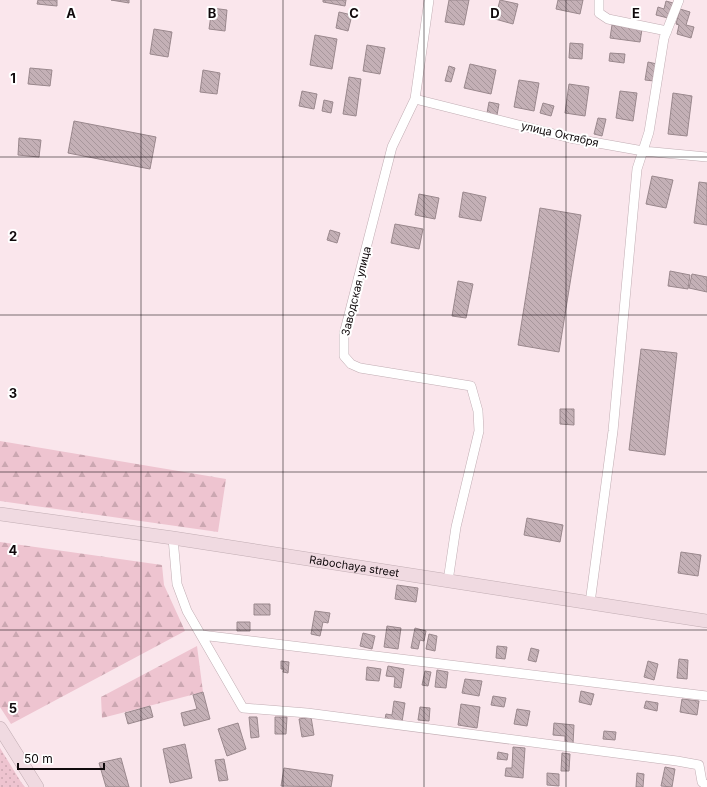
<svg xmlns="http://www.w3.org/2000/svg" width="707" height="787" font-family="Inter,sans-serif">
  <defs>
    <pattern id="grass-dots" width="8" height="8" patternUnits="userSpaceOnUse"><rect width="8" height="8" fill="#eec4d0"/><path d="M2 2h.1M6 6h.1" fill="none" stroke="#cba7b1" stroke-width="1.8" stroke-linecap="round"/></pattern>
    <pattern id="forest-firs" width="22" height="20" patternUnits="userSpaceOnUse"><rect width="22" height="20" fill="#eec4d0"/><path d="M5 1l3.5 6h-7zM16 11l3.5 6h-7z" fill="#cba7b1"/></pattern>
    <pattern id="building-back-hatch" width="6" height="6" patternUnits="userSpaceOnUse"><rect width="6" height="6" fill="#c4b0b6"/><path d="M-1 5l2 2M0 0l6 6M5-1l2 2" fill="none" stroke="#a7969b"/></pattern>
  </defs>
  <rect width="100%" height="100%" fill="#fae6ec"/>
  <path fill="url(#grass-dots)" d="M0 748 21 782 25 787H0Z"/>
  <path fill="url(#forest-firs)" d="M0 441 226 479 218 532 0 501Z
    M0 542 162 565 164 585 185 631 11 724 0 707Z
    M197 646 203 692 102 718 101 697Z"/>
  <path fill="url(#building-back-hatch)" stroke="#9a888d" d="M38 0H57V6L37 4Z
    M111 0H129V3Z
    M323 0H346L345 6 323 2Z
    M449 0H469L464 25 445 22Z
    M500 0 518 4 513 24 495 19Z
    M558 0H583L580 14 556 9Z
    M666 1 673 3 668 18 656 15 658 7 664 9Z
    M212 8 227 10 225 31 209 29Z
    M680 9 690 12 686 25 694 27 691 38 677 34 679 25 676 24Z
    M339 12 352 15 348 31 336 28Z
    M612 25 642 29 640 42 610 38Z
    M154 29 172 32 168 57 150 54Z
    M315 35 337 39 332 69 310 65Z
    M570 43 583 44 582 59 569 58Z
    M367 45 385 48 380 74 363 71Z
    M610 53 625 54 624 63 609 61Z
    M648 62 657 64 654 81 645 80Z
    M470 64 496 70 491 94 464 88Z
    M449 66 455 68 451 82 445 81Z
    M30 68 52 70 50 86 28 84Z
    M203 70 220 73 217 94 200 92Z
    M349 77 361 79 356 116 343 114Z
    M519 80 539 83 534 111 514 107Z
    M569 84 589 87 585 116 565 113Z
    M302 91 317 94 314 109 299 106Z
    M620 91 637 93 633 121 616 118Z
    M673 93 692 96 687 136 668 134Z
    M324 100 333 102 331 113 322 111Z
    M489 102 499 104 497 115 487 113Z
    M543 103 554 106 551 116 540 113Z
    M598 118 606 119 602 136 594 134Z
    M74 121 156 137 150 169 68 153Z
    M19 138 41 140 39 157 18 155Z
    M652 176 673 180 666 208 646 204Z
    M699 182 707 183V225L694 223Z
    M463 192 486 197 481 221 459 217Z
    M419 194 439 198 435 219 415 215Z
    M540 208 581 215 559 352 518 345Z
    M395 224 423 229 419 249 391 243Z
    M330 230 340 233 337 243 327 240Z
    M670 271 690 275 688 289 668 286Z
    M692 274 707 277V292L689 288Z
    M458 281 473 284 466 318 452 316Z
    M641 349 677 353 665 455 629 450Z
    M560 409H574V425L560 424Z
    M527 518 563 525 560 542 524 535Z
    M681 552 701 555 698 576 678 573Z
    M397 585 418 588 416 602 395 599Z
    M254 604H270V615H254Z
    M315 611 330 613 328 623 323 622 320 636 311 634Z
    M237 622H250V631H237Z
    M387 626 401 628 398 649 384 647Z
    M415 628 426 631 424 641 420 640 418 649 411 648Z
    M363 633 375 636 372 649 360 646Z
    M429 634 437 636 435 651 426 649Z
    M497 646 507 647 505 659 496 658Z
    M531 648 539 650 536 662 528 660Z
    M679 659 688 660 687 679 677 678Z
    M281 661 289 662 288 673 283 672 284 669H281Z
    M648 661 658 664 654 680 644 677Z
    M388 666 404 669 401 688 394 687 395 677 386 676Z
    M367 667 381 669 379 681 366 680Z
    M437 670 448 672 446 688 435 687Z
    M425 671 431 672 428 686 422 685Z
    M465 679 482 681 479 696 462 693Z
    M581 691 594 694 591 705 579 702Z
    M203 692 210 719 184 726 181 713 197 709 193 695Z
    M493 696 506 698 504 707 491 705Z
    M682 699 699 701 697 715 680 712Z
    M394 701 405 703 402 722 385 719 386 714 392 715Z
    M646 701 658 703 657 711 644 708Z
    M461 704 480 707 477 728 458 725Z
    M150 706 153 717 128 724 125 713Z
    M420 707 430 708 429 721 418 720Z
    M517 709 530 711 527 726 514 724Z
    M249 717H257L259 737 251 738Z
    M275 717H287L286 734H275Z
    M311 717 314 735 302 737 299 719Z
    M238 723 246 749 227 756 218 729Z
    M554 723 574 725 573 744 565 743V736L553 735Z
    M604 731 616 732 615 740 603 739Z
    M185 744 192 778 170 783 163 749Z
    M513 747 525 748 523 778 505 776 506 768H512Z
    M498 752 508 754 507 760 497 759Z
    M562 753 570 754 569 771H561Z
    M121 758 129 787H106L99 763Z
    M224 759 228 780 219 781 215 760Z
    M665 767 675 769 672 787 661 786Z
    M284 768 333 775 331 787 281 786Z
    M547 773 559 774V786L547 785Z
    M637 773 644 774 643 787H636Z"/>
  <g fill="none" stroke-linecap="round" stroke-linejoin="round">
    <defs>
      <path id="street" d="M429 0 415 99 392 147 344 334V356L351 364 360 368 471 386 478 411 479 431 456 527 448 581
        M599 0V13L608 19 667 31
        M415 99 570 138 643 151 707 157
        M173 538 177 584 187 611 243 708 307 713 677 761 699 765 702 782 707 786
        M590 603 613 431 637 169 649 132 664 38 679 0
        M201 635 707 696"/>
      <g id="secondary">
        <path id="s1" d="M0 514 173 538 707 621"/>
        <path d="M0 728 37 787"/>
      </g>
    </defs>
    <use href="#street" stroke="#c1adb3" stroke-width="10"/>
    <use href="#secondary" stroke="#c1adb3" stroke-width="14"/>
    <use href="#street" stroke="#fff" stroke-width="9"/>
    <use href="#secondary" stroke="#f0dae1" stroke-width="13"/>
  </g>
  <path fill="none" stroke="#100a0c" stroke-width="1" stroke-opacity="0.55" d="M141 0V787M283 0V787M424 0V787M566 0V787M0 157H707M0 315H707M0 472H707M0 630H707"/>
  <g text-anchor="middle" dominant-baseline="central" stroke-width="4" stroke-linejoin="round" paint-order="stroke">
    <g font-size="11" fill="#100a0c" stroke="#fff">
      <text transform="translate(560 134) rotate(13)">улица Октября</text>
      <text transform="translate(356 291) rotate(-76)">Заводская улица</text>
      <text stroke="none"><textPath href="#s1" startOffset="358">Rabochaya street</textPath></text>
    </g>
  </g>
  <g font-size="13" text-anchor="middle" font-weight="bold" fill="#100a0c" stroke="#fff" stroke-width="4" stroke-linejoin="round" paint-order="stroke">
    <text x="71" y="18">A</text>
    <text x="212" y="18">B</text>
    <text x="354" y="18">C</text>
    <text x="495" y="18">D</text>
    <text x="636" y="18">E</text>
    <text x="13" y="83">1</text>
    <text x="13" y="241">2</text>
    <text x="13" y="398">3</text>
    <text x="13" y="555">4</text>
    <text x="13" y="713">5</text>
  </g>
  <path d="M18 763v6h86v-6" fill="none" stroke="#100a0c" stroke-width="2"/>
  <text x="24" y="763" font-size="12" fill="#100a0c" stroke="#ffffff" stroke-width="3" paint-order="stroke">50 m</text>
</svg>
